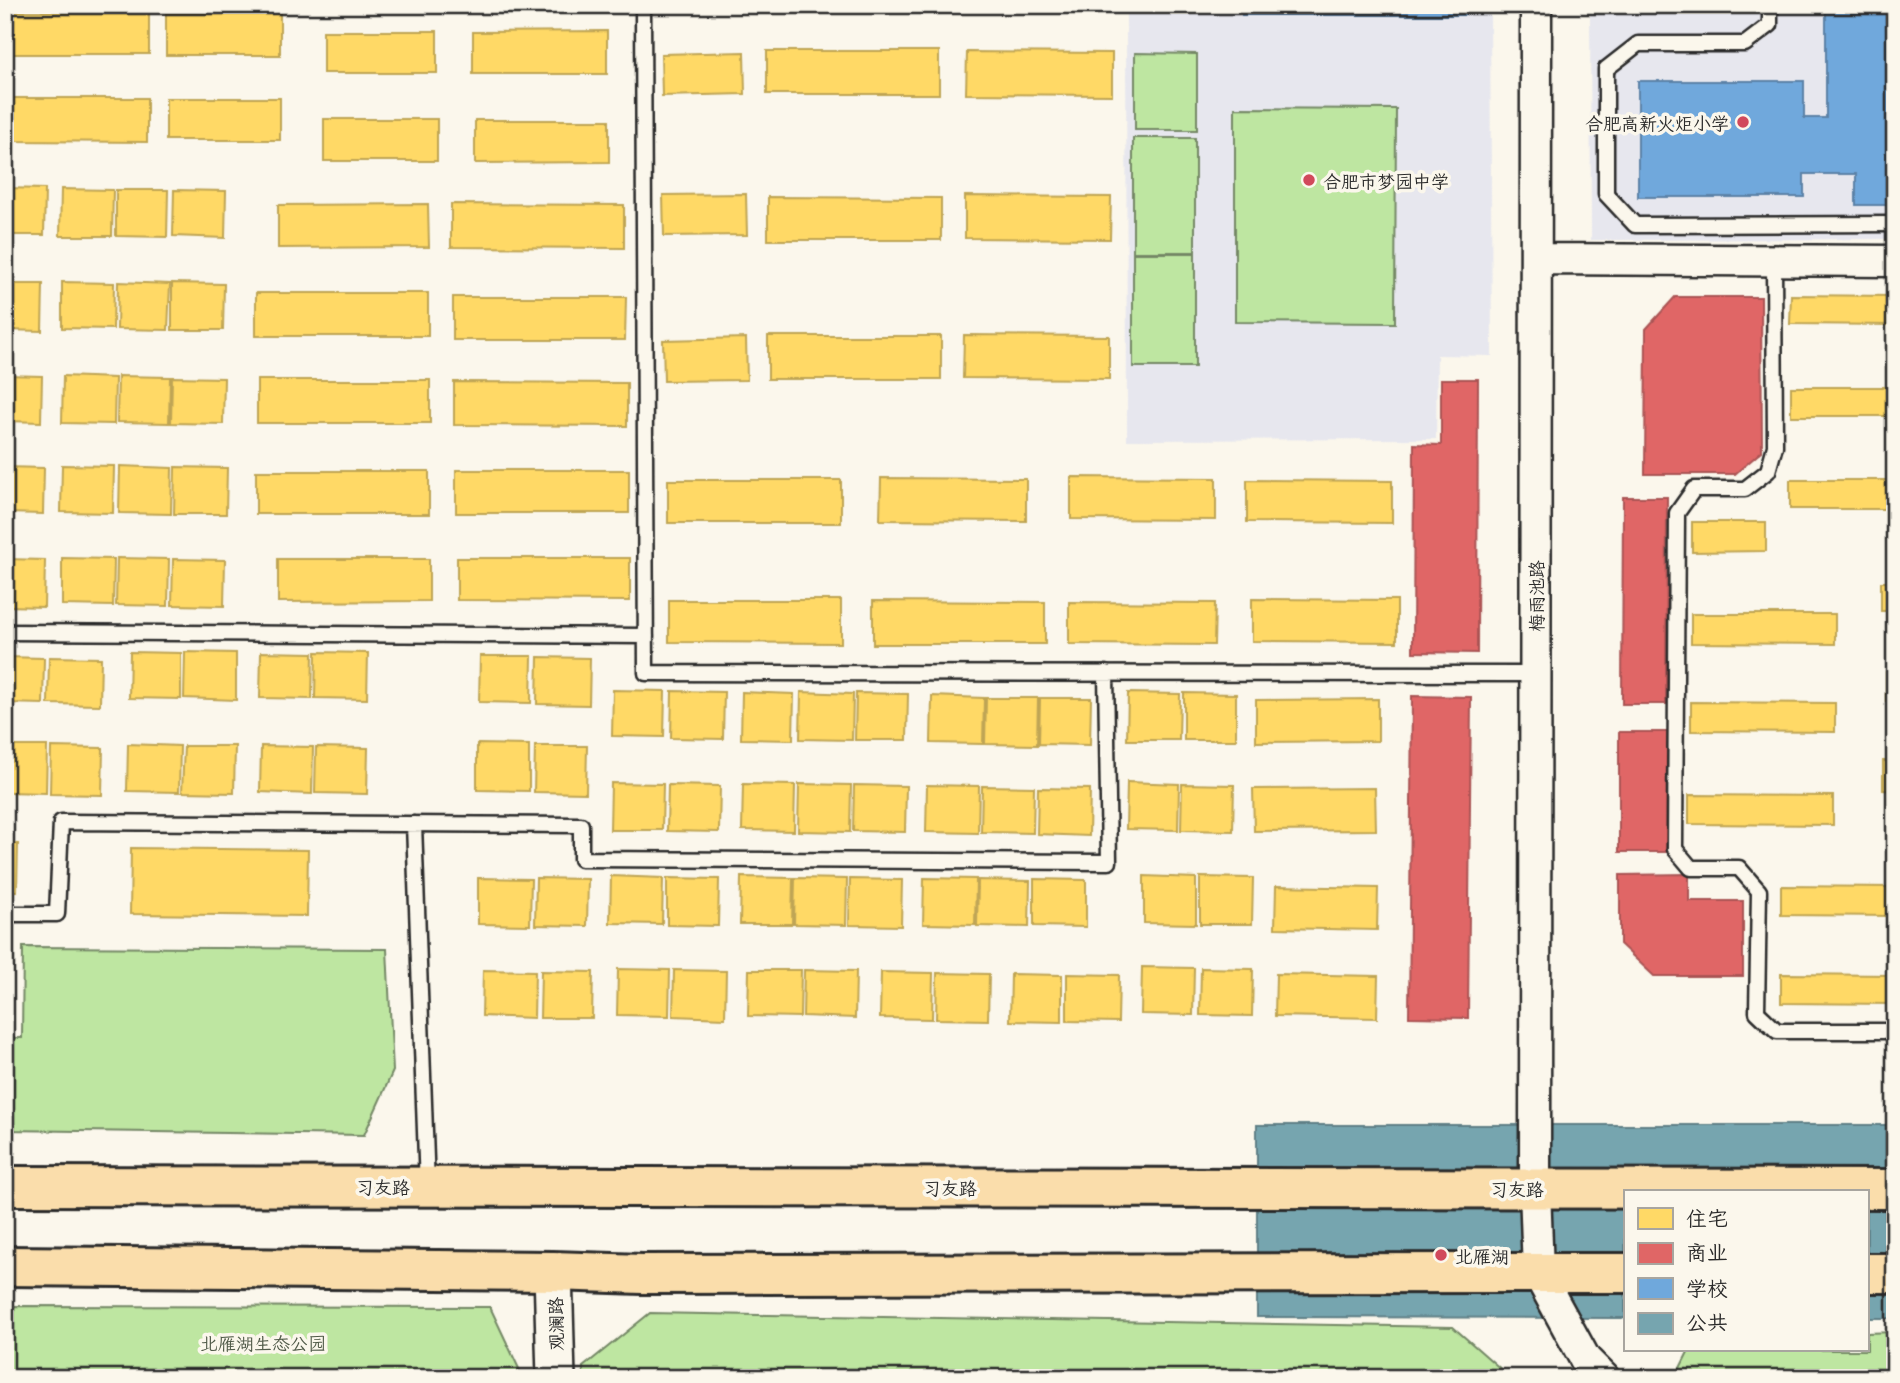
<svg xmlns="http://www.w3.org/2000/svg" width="1900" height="1383" font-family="'Playpen Sans','LXGW WenKai TC',sans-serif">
  <rect width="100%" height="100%" fill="#fbf7ec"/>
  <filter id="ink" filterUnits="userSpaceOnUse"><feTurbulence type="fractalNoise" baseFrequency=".0143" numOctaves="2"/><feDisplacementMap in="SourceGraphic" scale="14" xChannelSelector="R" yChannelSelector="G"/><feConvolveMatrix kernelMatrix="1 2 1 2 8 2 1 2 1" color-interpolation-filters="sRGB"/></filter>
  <g filter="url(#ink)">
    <path fill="#e7e7ee" d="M1126 5H1490L1492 356 1437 355 1436 439 1127 440Z
      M1590 5H1895V239L1591 240Z"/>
    <path fill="#bee6a1" stroke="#748866" stroke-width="2" d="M1135 53 1197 54V130H1135Z
      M1235 108 1396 109 1395 323 1235 322Z
      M1133 138H1195V252H1133Z
      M1133 253H1195V367H1133Z
      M23 947 387 949 393 1071 364 1135 5 1130V1038H22Z
      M5 1306 490 1307 521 1373V1378H5Z
      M650 1313 1453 1327 1511 1378H583V1367Z
      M1895 1332V1378H1675L1689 1350H1867V1333Z"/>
    <path fill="#ffd966" stroke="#bfa554" stroke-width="2" d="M13 11H149V54H13Z
      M166 13H280V55H166Z
      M323 31H437V73H323Z
      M607 31V74H473V32Z
      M767 51H939V94H767Z
      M744 52 745 94 662 96 661 54Z
      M967 52 1112 53V95L966 94Z
      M11 98H147V142L11 141Z
      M166 98H280V140H166Z
      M324 119H437V161H324Z
      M475 120H609V162L475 163Z
      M5 188 45 189 44 235H5Z
      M61 189 113 190 112 236H60Z
      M116 190H168L167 237 116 236Z
      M174 190 226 191 225 238 173 236Z
      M746 194 747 235 664 236 663 195Z
      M965 196 1111 197 1110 239 965 238Z
      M768 197 941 198V240H768Z
      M428 204 429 247 278 248V205Z
      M451 204 624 205V248L451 247Z
      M62 282 114 283 113 329 62 328Z
      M118 282 170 284 168 330 117 329Z
      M172 283 224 284 223 330H172Z
      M5 284H43L42 331 5 330Z
      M256 293H428V336H256Z
      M1791 295 1895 296V325L1790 324Z
      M453 297H626L625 340H453Z
      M964 335 1109 336V379L963 378Z
      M768 336H941V379H768Z
      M746 338 747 380 664 381 663 340Z
      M5 375 42 376 41 422 5 421Z
      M63 376 115 378 114 424 62 423Z
      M118 376 170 377 169 423 117 422Z
      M172 377 224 378 223 424 171 423Z
      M257 380H430V423H257Z
      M454 382 627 383V426L454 425Z
      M1791 387H1895V416H1791Z
      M62 465 114 466 113 513 61 512Z
      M120 466 172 468 171 514 119 513Z
      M5 467 44 468 43 514 5 513Z
      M175 467 227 468 226 514H174Z
      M456 470H629V513H456Z
      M256 471H429V514H256Z
      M1071 477 1216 478V520L1071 519Z
      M881 478 1026 479V521L880 520Z
      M668 480H841V523H668Z
      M1247 480 1392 481V523L1247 522Z
      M1790 480H1895V509H1790Z
      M1692 522H1766V551L1692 552Z
      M62 558 114 559 113 606 62 605Z
      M117 558 169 559 168 606 116 605Z
      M457 558H630V601L457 600Z
      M5 559 45 560 44 607 5 606Z
      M173 559 225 560 224 606 172 605Z
      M278 559H429V601L278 602Z
      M1881 582H1895V611H1881Z
      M1252 599 1397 600V642L1252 641Z
      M669 600H841V643L669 642Z
      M873 601 1045 602V644H873Z
      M1069 602 1215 603 1214 645 1069 644Z
      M1691 614H1835V644L1691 643Z
      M130 652 181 653V699L129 698Z
      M185 652 236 653V700L184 698Z
      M261 652 313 653 312 699 260 698Z
      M316 652 368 653 367 699 315 698Z
      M480 656H532L531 703 479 702Z
      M5 657 44 658 43 704 5 703Z
      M49 657 101 658 100 705 48 704Z
      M538 657 590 658 589 705 537 704Z
      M1886 672H1895V701H1886Z
      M613 690 665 691 664 737 612 736Z
      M672 691 724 692 723 739 671 738Z
      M742 692 794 694 793 740 741 739Z
      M801 692 853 694 852 740 800 739Z
      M856 693 908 694 907 740H855Z
      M1128 693 1180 694 1179 740H1127Z
      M1184 693 1236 694V740H1184Z
      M932 696 984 698 983 744 931 743Z
      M986 698H1038L1037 745 985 744Z
      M1040 698H1091L1090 745 1039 744Z
      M1378 699V741L1256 742V700Z
      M1691 702 1835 703V732L1691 731Z
      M128 744 180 746 179 792 127 791Z
      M477 744 529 745V791L477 790Z
      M5 746H47L46 793 5 792Z
      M184 746H235L234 793 182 792Z
      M261 746 313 747 312 794 260 792Z
      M535 746H587L586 793 534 792Z
      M51 747 103 748 102 795 50 794Z
      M316 747 368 748 367 794 315 793Z
      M1883 761H1895V791L1883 790Z
      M1127 782 1179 784 1178 830 1126 829Z
      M611 783 663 784 662 830H610Z
      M743 784 795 785 794 831 742 830Z
      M799 784 851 785 850 832 798 831Z
      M1182 784 1234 785 1233 831 1181 830Z
      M668 785 720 786 719 832 667 831Z
      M854 785 906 786 905 832 853 831Z
      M927 785 979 786 978 833 926 832Z
      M982 786 1034 787 1033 833 981 832Z
      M1038 788 1090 789 1089 836 1037 834Z
      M1375 788 1376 830 1254 831 1253 789Z
      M1689 795 1833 796V825L1689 824Z
      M5 844H18L17 891H5Z
      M131 848 308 850 307 916 130 914Z
      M611 876 663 878 662 924 610 923Z
      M1144 876 1196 878V924L1144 923Z
      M741 877 793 878 792 924H740Z
      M1200 877 1253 878 1252 924H1200Z
      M478 878 531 879 530 925 478 924Z
      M536 878 588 879 587 926 535 925Z
      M667 878 719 879 718 926 667 925Z
      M795 878 847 879 846 925 794 924Z
      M924 878 976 879 975 925 923 924Z
      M850 879 902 880 901 926 849 925Z
      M1034 879 1086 880V927L1034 926Z
      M978 880 1030 881 1029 927 977 926Z
      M1276 886 1378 888 1377 930 1275 928Z
      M1781 886 1895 887V916L1781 915Z
      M1142 967 1194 968 1193 1015 1141 1014Z
      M1201 968 1253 969 1252 1016 1200 1015Z
      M618 969 670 970 669 1016 617 1015Z
      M483 970 535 971 534 1018 482 1016Z
      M674 970 726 971 725 1018 673 1016Z
      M749 970H801L800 1017 748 1016Z
      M804 970 856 971 855 1018 803 1016Z
      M541 971 593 972 592 1018H540Z
      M881 972 933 973 932 1019 880 1018Z
      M937 973 989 974 988 1020 936 1019Z
      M1011 974 1062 975V1022L1010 1021Z
      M1067 974 1119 975 1118 1022 1067 1021Z
      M1276 974 1378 976 1377 1018 1275 1016Z
      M1781 974 1895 975V1004L1781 1003Z"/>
    <path fill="#e06666" stroke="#aa5454" stroke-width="2" d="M1675 297H1761L1762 451 1735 474H1645L1646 329Z
      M1441 379H1478L1477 653 1413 652 1414 444 1441 445Z
      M1623 497H1667L1666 704H1622Z
      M1412 696 1471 697 1468 1018 1409 1017Z
      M1619 732H1667L1666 852H1619Z
      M1689 874V901H1743V976H1654L1620 944V875Z"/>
    <path fill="#6fa8dc" stroke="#5b82a7" stroke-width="2" d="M1242 5H1465V15H1242Z
      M1826 5H1889V15H1895V67H1892V155H1895V205H1856V174H1804V197H1638V81H1804V118H1826Z"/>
    <path fill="#76a5af" stroke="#608087" stroke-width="2" d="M1257 1125H1895V1318H1867V1192H1625V1318L1257 1317Z"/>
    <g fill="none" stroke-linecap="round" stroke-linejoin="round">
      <defs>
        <path id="service" d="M643 5 646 673 1535 674
          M1770 5V25L1745 44H1638L1606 69V194L1635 225 1895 224
          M1774 260 1775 446 1768 471 1745 489H1694L1677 513 1675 849 1691 868H1739L1759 891 1757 1012 1777 1031H1895
          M5 632 646 636
          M414 824 427 1187
          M5 914H57L61 822 581 825V859L1109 862 1106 673"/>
        <path id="minor" d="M1536 5 1535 1188 1538 1273 1585 1359 1604 1378
          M1536 259 1895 261"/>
        <path id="tertiary" d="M553 1271 556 1378"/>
        <path id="primary" d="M5 1186 1895 1189
          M5 1266 553 1271 642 1274 1625 1273
          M1867 1273H1895"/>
      </defs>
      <use href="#service" stroke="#2b2b2b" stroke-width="19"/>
      <use href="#minor" stroke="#2b2b2b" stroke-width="35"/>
      <use href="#tertiary" stroke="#2b2b2b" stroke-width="42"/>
      <use href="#primary" stroke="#2b2b2b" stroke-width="44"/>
      <use href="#service" stroke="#fbf7ec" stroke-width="14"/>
      <use href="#minor" stroke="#fbf7ec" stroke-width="30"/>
      <use href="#tertiary" stroke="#fbf7ec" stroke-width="37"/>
      <use href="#primary" stroke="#faddab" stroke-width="38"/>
    </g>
  </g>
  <g fill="#d1495b" stroke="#fbf7ec" stroke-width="2.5">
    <circle cx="1743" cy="122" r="7"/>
    <circle cx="1309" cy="180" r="7"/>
    <circle cx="1441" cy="1255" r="7"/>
  </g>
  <g text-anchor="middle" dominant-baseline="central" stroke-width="7" stroke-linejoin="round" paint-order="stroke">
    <g font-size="18" fill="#2b2b2b" stroke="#fbf7ec" text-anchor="start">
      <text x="1729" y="122" text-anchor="end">合肥高新火炬小学</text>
      <text x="1323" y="180">合肥市梦园中学</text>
      <text x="1455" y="1255">北雁湖</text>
    </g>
    <g font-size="18" fill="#2b2b2b" stroke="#fbf7ec">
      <text transform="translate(1535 596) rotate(-90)">梅雨池路</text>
      <text x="383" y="1186">习友路</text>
      <text x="950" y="1187">习友路</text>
      <text x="1517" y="1188">习友路</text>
      <text transform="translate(555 1324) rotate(-91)">观澜路</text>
    </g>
    <g font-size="18" fill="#505a48" stroke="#fbf7ec">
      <text x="263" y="1342">北雁湖生态公园</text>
    </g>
  </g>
  <rect width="1900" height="1383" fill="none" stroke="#fbf7ec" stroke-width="28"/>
  <rect x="14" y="14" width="1872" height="1355" fill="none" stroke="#2b2b2b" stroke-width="2.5" filter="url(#ink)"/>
  <rect x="1624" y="1190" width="245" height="161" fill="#fbf7ec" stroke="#a8a59f" stroke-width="2"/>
  <rect x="1638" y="1208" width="35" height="21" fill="#ffd966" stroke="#a8a59f" stroke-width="2"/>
  <text x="1686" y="1226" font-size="21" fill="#2b2b2b">住宅</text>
  <rect x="1638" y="1243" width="35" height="21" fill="#e06666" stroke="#a8a59f" stroke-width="2"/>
  <text x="1686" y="1260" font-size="21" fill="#2b2b2b">商业</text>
  <rect x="1638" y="1278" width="35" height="21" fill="#6fa8dc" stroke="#a8a59f" stroke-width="2"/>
  <text x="1686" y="1296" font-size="21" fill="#2b2b2b">学校</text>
  <rect x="1638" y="1313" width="35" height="21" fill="#76a5af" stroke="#a8a59f" stroke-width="2"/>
  <text x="1686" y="1330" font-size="21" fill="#2b2b2b">公共</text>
</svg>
